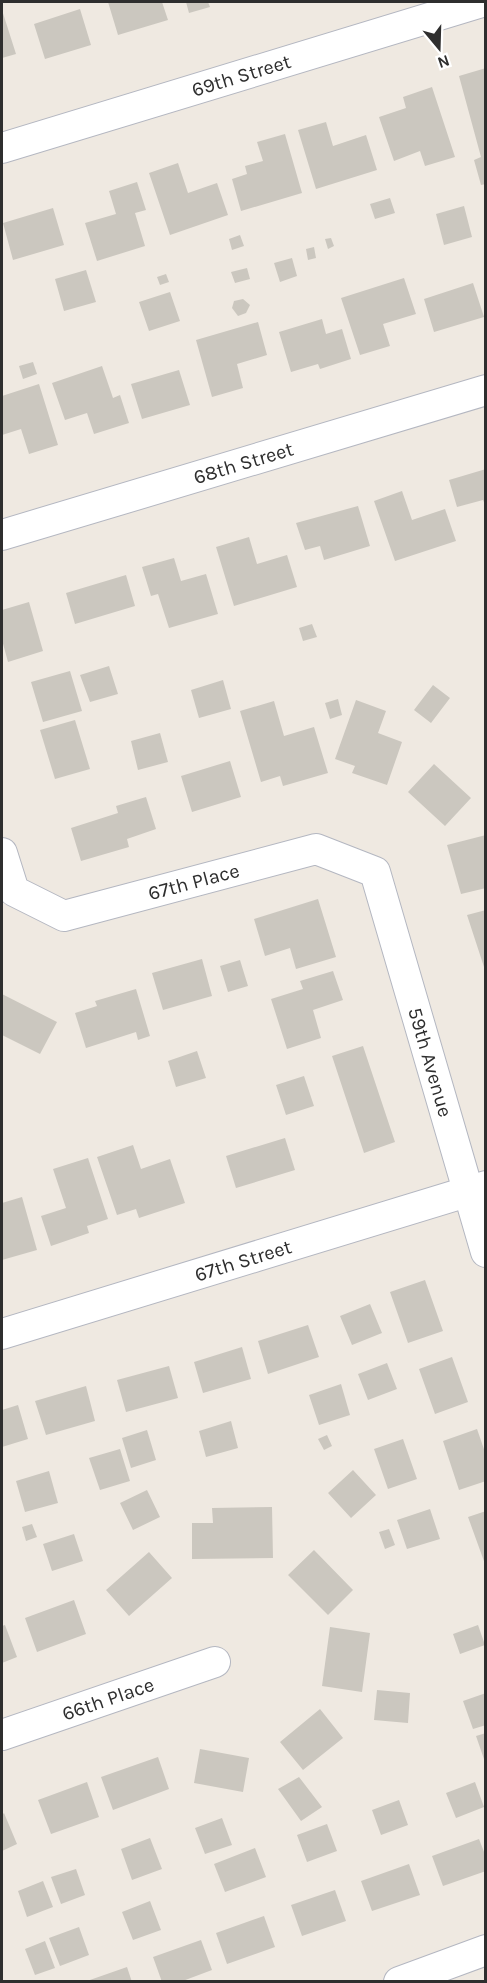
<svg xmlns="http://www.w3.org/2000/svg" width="487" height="1983" font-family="Karla,sans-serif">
  <rect width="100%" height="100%" fill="#efe9e1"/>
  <path fill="#cbc7bf" d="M108 2H162L168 20 118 35Z
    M186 2H208L210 7 189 13Z
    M80 9 91 45 45 59 34 24Z
    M2 10 16 54 2 58Z
    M486 68V184L481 185 474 160 481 157 459 76Z
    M432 87 455 157 425 166 420 151 394 161 379 117 406 108 403 97Z
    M326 122 333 146 366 135 377 170 316 189 298 130Z
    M285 134 302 193 241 211 232 179 247 174 245 166 263 161 257 142Z
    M178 163 188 193 217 183 228 215 170 235 149 173Z
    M137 182 146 210 135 213 145 246 97 261 85 223 116 214 109 191Z
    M390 198 395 213 375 219 370 204Z
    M464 206 472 237 444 245 436 214Z
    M53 208 64 245 13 260 3 223Z
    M240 235 244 246 232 250 229 239Z
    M331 238 334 246 328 249 325 239Z
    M314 247 316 258 308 260 306 249Z
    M292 258 297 276 280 282 274 263Z
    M247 268 250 279 235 283 231 272Z
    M86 270 96 302 64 311 55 279Z
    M166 274 169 282 160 285 157 277Z
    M404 278 416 314 383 324 390 346 360 355 341 298Z
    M473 283 484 317 434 332 424 299Z
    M170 292 180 321 149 331 139 302Z
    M243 299 250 305 246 313 238 316 232 308 234 301Z
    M322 319 326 334 342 329 351 359 320 369 318 364 291 372 279 332Z
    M258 322 267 355 237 364 243 388 212 397 196 340Z
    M33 362 37 374 23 379 19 366Z
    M102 366 113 398 120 395 129 423 94 434 87 413 65 420 52 383Z
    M179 370 190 405 142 419 131 384Z
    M39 384 58 445 29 454 21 429 2 435V396Z
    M486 469V507L483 500 457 507 449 480Z
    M402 491 412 520 445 509 456 541 395 561 374 501Z
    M358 506 370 546 324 560 320 546 305 550 296 523Z
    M249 537 257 564 287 555 297 587 234 606 216 547Z
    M174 558 181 581 206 574 218 614 169 628 158 594 151 596 142 567Z
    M126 575 135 606 75 624 66 593Z
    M29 602 43 651 8 662 2 640V610Z
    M312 624 317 637 303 641 299 628Z
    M109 666 118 694 90 702 80 675Z
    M70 671 82 711 43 722 31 682Z
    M223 680 231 709 199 718 191 690Z
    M433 685 450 698 431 723 414 710Z
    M338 699 342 715 330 719 325 703Z
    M356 700 386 711 378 733 402 742 387 785 352 773 355 766 335 759Z
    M274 701 284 736 314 727 328 773 283 786 280 776 261 782 240 711Z
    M75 720 90 769 55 779 40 730Z
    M160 733 168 762 138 770 131 741Z
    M230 761 241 797 192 812 181 776Z
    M434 764 471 798 445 826 408 792Z
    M146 797 156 829 127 839 129 847 81 861 71 828 118 813 116 806Z
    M486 835V888L461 894 447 845Z
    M318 899 336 957 296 969 290 948 265 956 254 919Z
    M486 910V966L484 967 467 915Z
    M202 959 212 996 163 1010 152 973Z
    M240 960 248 986 228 992 220 966Z
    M333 971 343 1000 313 1010 321 1038 287 1049 271 999 303 989 300 981Z
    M136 989 150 1036 138 1040 136 1032 86 1048 75 1013 97 1006 95 1001Z
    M2 994 57 1022 40 1054 2 1035Z
    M363 1046 395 1142 364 1153 332 1056Z
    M197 1051 206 1078 176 1087 168 1061Z
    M304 1076 314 1106 286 1115 276 1085Z
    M285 1138 295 1170 236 1188 226 1156Z
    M133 1145 141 1169 170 1159 185 1203 139 1218 136 1209 117 1215 97 1157Z
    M88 1158 108 1219 87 1226 89 1233 51 1246 41 1216 66 1208 53 1169Z
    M22 1197 37 1250 2 1260V1203Z
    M425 1280 443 1331 408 1343 390 1292Z
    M370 1304 382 1333 352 1345 340 1316Z
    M308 1325 319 1357 268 1374 258 1341Z
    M242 1347 251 1379 203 1393 194 1362Z
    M452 1357 468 1402 435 1414 419 1369Z
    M387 1363 397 1389 368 1400 358 1374Z
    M169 1366 178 1398 126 1412 117 1380Z
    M341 1384 350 1415 319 1425 309 1395Z
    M86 1386 95 1421 46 1435 35 1401Z
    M18 1405 28 1439 2 1447V1410Z
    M231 1421 238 1448 206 1457 199 1431Z
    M477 1429 486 1455V1481L459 1490 443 1441Z
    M147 1430 156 1460 131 1468 122 1438Z
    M327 1435 332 1446 324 1450 318 1439Z
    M403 1439 417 1479 388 1489 374 1449Z
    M120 1449 130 1481 100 1490 89 1458Z
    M353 1470 376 1495 351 1518 328 1493Z
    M49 1471 58 1503 25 1512 16 1481Z
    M147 1490 160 1517 133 1530 120 1503Z
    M272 1507 273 1558 192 1559V1523H213L212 1508Z
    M430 1509 440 1539 407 1549 397 1520Z
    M486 1511V1564H485L468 1517Z
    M32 1524 37 1537 26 1541 22 1527Z
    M389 1529 395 1545 385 1549 379 1532Z
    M74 1534 83 1561 52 1571 43 1544Z
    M314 1550 353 1590 328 1615 288 1575Z
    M149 1552 172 1578 129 1616 106 1590Z
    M74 1600 86 1634 37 1652 25 1618Z
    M5 1625 17 1657 2 1663V1626Z
    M478 1625 485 1645 460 1654 453 1634Z
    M330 1627 370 1633 362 1692 322 1686Z
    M377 1690 410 1693 408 1723 374 1720Z
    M486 1693V1725L473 1729 463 1701Z
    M320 1709 343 1738 303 1770 280 1742Z
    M486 1733V1762H485L476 1736Z
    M200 1749 249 1758 243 1792 194 1783Z
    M158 1757 169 1789 113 1810 101 1777Z
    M299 1777 322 1807 301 1821 278 1789Z
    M87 1782 99 1817 51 1834 38 1800Z
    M475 1782 484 1807 456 1818 446 1793Z
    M399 1800 408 1825 381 1835 372 1810Z
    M4 1813 17 1844 2 1851V1815Z
    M222 1818 232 1845 205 1854 195 1828Z
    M327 1824 337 1851 307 1862 297 1835Z
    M150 1838 162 1869 132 1880 121 1849Z
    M479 1839 486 1857V1871L443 1886 432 1856Z
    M255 1848 266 1877 225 1892 214 1864Z
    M409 1864 420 1895 372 1911 361 1881Z
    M76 1869 85 1895 61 1904 51 1877Z
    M43 1881 53 1907 27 1917 18 1891Z
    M335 1890 346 1921 302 1936 291 1905Z
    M150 1901 161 1930 133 1940 122 1912Z
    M264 1916 275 1947 227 1964 216 1933Z
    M79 1927 89 1955 60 1966 49 1938Z
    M201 1940 212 1970 180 1982H162L153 1957Z
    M45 1941 55 1968 35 1975 25 1949Z
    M127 1967 132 1982H87V1981Z"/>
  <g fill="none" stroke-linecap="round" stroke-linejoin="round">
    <defs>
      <g id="minor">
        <path id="s1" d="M2 148 482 2"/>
        <path id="s2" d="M2 535 486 390"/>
        <path id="s3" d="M2 853 14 891 64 916 316 849 375 872 486 1252"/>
        <path id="s4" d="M2 1334 486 1186"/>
        <path id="s5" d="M2 1735 215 1662"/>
        <path d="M399 1982 486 1950"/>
      </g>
    </defs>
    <use href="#minor" stroke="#b4b7c1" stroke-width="32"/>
    <use href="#minor" stroke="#fff" stroke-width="30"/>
  </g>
  <g text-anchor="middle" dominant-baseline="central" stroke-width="6" stroke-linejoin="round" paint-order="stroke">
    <g font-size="20" fill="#2e2e2e" stroke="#fff">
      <text stroke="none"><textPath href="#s1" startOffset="250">69th Street</textPath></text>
      <text stroke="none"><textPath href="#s2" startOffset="252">68th Street</textPath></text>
      <text stroke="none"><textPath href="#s3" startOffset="230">67th Place</textPath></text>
      <text stroke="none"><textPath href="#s3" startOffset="618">59th Avenue</textPath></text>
      <text stroke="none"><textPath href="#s4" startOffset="252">67th Street</textPath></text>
      <text stroke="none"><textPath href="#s5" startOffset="112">66th Place</textPath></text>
    </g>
  </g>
  <rect width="487" height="1983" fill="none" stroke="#2e2e2e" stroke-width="6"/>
  <g transform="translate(439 48) rotate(161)" stroke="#ffffff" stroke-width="4.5" paint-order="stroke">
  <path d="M0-4.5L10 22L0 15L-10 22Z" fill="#2e2e2e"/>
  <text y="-9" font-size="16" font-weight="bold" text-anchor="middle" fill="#2e2e2e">N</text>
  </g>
</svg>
